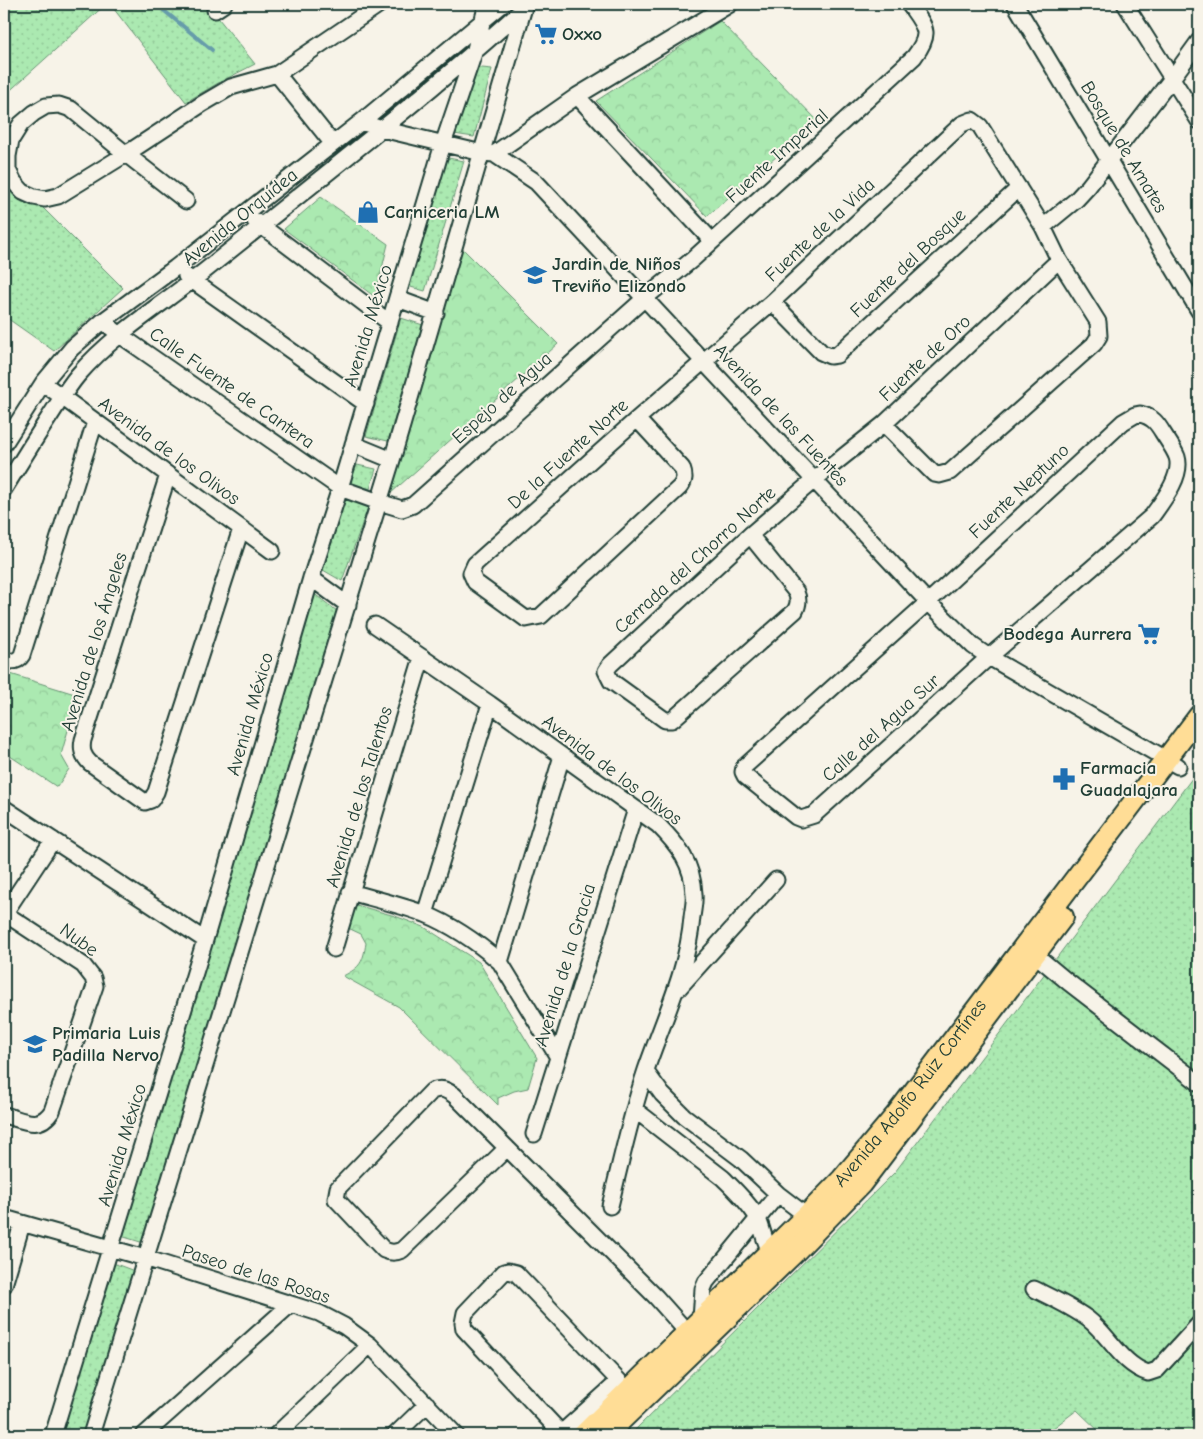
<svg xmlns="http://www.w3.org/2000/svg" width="1203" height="1439" font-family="'Comic Neue',sans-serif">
  <defs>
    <pattern id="grass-dots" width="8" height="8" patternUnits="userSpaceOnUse" patternTransform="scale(1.25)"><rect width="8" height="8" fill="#abe9b1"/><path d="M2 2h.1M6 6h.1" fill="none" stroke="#93c999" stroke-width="1.8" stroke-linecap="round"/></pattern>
    <pattern id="park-crowns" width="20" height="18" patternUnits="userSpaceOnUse" patternTransform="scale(1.25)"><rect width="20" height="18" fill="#abe9b1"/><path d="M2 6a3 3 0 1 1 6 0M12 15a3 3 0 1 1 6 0" fill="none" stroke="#93c999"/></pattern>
  </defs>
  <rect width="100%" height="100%" fill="#f7f3e8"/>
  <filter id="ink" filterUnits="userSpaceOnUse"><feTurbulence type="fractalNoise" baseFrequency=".02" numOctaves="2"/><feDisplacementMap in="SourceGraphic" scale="10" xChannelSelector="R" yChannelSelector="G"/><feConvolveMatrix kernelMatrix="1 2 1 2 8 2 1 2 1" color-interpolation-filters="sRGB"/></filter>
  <g filter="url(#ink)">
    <path fill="url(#grass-dots)" stroke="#659372" d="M4 4H106L4 96Z
      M110 4H207L255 64 220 82 186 102Z
      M472 67 492 69 474 137 454 134Z
      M443 157 464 161 425 291 407 286Z
      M4 169 123 288 54 351 4 316Z
      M401 318 423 325 388 441 366 436Z
      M357 465 376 469 369 492 350 482Z
      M347 494 368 507 342 581 323 570Z
      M313 593 337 611 147 1244 121 1236Z
      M1199 769V1435H1103L1077 1410 1044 1435H630L895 1172Z
      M113 1263 137 1272 88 1435H62Z"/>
    <path fill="url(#park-crowns)" stroke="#659372" d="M720 21 818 121 707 216 596 101Z
      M321 197 388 244 375 297 284 229Z
      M461 247 558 344 390 494Z
      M4 672 78 695 61 755 69 769 57 787 4 752Z
      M349 903 395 916 424 927 479 962 537 1058 528 1088 514 1091 498 1098V1105L399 1007 343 976C361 967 363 962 366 943L361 934 346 927Z"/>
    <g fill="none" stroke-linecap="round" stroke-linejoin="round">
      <path stroke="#669caa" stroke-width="4" d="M156 4 212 50"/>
      <defs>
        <path id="minor" d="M1015 4 1199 311
          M1125 4 1199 121
          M215 10 224 4
          M277 74 333 144
          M577 96 712 241
          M361 122 382 129 482 153 494 154 536 182 928 602 973 646 989 657 1178 766
          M494 154 577 96 730 4
          M186 201 126 154 71 109 59 105 46 106 34 113 21 124 11 140 8 156V170L14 182 23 192 34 197 45 199 58 196 126 154 202 104 231 87 277 74 380 4
          M255 221 390 323
          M1043 227 1076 200 1088 187 1173 77 1199 41
          M186 276 366 404
          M398 299 436 313
          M772 302 821 352 830 356 837 355 1019 188
          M103 321 120 335 340 488 379 502 402 509 413 505 645 298 693 259 914 57C933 32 925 27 909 4
          M43 383 272 551
          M1140 414C1153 417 1157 423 1163 433 1168 441 1174 449 1177 457 1183 476 1162 502 1152 516L989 657 814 815 801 819 796 817 745 776 743 772 744 767 928 602 1123 422 1135 415Z
          M637 419 682 468C685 476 685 480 680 487L541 616 526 619 475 582 471 573 475 564 637 419 772 302 962 124 972 120 980 126 1043 227 1059 260 1098 322 1099 336 1094 344 950 472 939 475 934 474 884 424
          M4 444 43 383 72 348 103 321 175 268 361 122 503 4
          M353 444 392 460
          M168 475 83 740C81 750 83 756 90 763L145 802 151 800 156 792 241 529
          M4 489C19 465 33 442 48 419 58 404 67 388 78 375 116 331 168 301 212 265 317 181 424 98 524 8
          M750 535 796 592C799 599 799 604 795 611L672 720H665L611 681 606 671 610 665 750 535 814 480 884 424 1059 260
          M311 578 348 605
          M375 625 490 704 658 825C678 845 693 864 694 894 695 901 693 909 692 917 688 970 663 1020 646 1070 631 1114 621 1161 610 1206
          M4 660C12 662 18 662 22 655L95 422
          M4 808 205 940
          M350 892C375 899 401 905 425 914 452 925 478 943 500 962L558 1057
          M4 913 83 965 93 978 95 986 52 1111C39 1131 23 1120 4 1115
          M4 914 53 840
          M425 914 490 704
          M1027 948 1068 982 1199 1083
          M334 949 422 657
          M500 962 562 756
          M678 989 776 880
          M646 1072 662 1094 684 1116 741 1159 778 1194 812 1220 813 1223
          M634 1109 723 1178C735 1190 748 1202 757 1217 764 1229 764 1251 778 1256
          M534 1134 636 809
          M507 1148 402 1250C395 1253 391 1253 384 1250L336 1199 338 1188 432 1091C442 1087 446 1090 454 1095L656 1297 688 1333
          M4 1218 145 1258 319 1313 344 1326 370 1345 456 1435
          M4 1285 22 1224
          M1034 1289C1052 1298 1072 1307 1088 1319 1110 1336 1121 1364 1148 1373L1157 1370 1199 1324
          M701 1320 703 1289 706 1282 778 1194
          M53 1435 205 940 311 578 340 488 443 144 474 53 487 4
          M91 1435 392 460 525 4
          M144 1435 291 1304
          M276 1435 370 1345
          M395 1435 427 1404
          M559 1435 619 1381 625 1387
          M563 1435 464 1329 463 1323 465 1313 504 1272 508 1271 516 1273 619 1381"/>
        <g id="major">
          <path id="s1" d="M583 1435 806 1216 842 1179 896 1115 1199 716"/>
          <path d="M606 1435 794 1253 861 1184 1063 917"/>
        </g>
      </defs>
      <use href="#minor" stroke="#1f3d34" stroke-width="19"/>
      <use href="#major" stroke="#1f3d34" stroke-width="24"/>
      <use href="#minor" stroke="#f7f3e8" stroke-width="15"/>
      <use href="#major" stroke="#ffdd96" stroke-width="20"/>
    </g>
  </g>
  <defs>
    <symbol id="supermarket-bare" viewBox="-9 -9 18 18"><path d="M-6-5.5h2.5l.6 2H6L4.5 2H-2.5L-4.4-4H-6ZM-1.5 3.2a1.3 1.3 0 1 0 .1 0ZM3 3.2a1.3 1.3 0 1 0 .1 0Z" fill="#1f6fb2" stroke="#f7f3e8" stroke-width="2.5" paint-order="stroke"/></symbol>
    <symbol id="shop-bare" viewBox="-9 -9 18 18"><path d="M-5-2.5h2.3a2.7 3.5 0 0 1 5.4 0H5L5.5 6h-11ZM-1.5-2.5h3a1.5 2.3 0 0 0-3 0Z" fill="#1f6fb2" stroke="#f7f3e8" stroke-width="2.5" paint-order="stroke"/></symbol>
    <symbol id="school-bare" viewBox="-9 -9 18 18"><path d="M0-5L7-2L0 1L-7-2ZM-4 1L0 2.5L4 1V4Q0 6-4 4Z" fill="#1f6fb2" stroke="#f7f3e8" stroke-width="2.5" paint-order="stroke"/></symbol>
    <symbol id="pharmacy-bare" viewBox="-9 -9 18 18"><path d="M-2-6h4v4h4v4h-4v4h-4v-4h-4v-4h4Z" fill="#1f6fb2" stroke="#f7f3e8" stroke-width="2.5" paint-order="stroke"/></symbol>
  </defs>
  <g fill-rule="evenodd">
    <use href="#supermarket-bare" x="530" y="18" width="32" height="32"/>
    <use href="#shop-bare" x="352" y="196" width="32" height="32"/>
    <use href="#school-bare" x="519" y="259" width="32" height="32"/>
    <use href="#supermarket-bare" x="1133" y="618" width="32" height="32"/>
    <use href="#pharmacy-bare" x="1048" y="763" width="32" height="32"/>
    <use href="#school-bare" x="19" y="1028" width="32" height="32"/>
  </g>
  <g text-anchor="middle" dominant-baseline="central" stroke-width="4" stroke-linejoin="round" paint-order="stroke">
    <g font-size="19" font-weight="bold" fill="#1f3d34" stroke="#f7f3e8" text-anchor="start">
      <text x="562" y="34">Oxxo</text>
      <text x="384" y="212">Carniceria LM</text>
      <text x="552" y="264">Jardin de Niños<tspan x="552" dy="22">Treviño Elizondo</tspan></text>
      <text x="1132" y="634" text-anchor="end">Bodega Aurrera</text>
      <text x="1080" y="768">Farmacia<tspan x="1080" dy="22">Guadalajara</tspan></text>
      <text x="52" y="1033">Primaria Luis<tspan x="52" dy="22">Padilla Nervo</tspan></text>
    </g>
    <g font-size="19" fill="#1f3d34" stroke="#f7f3e8">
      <text transform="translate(1124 147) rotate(59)">Bosque de Amates</text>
      <text transform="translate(777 156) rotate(-42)">Fuente Imperial</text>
      <text transform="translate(240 217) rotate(-39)">Avenida Orquídea</text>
      <text transform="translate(820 230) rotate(-43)">Fuente de la Vida</text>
      <text transform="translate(908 263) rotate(-43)">Fuente del Bosque</text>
      <text transform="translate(368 326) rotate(-73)">Avenida México</text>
      <text transform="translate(925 358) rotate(-43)">Fuente de Oro</text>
      <text transform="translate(232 388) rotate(35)">Calle Fuente de Cantera</text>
      <text transform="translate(502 398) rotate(-42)">Espejo de Agua</text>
      <text transform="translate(781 415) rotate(47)">Avenida de las Fuentes</text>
      <text transform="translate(169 451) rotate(36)">Avenida de los Olivos</text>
      <text transform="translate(568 454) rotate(-42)">De la Fuente Norte</text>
      <text transform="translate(1019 491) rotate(-43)">Fuente Neptuno</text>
      <text transform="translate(695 560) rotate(-42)">Cerrada del Chorro Norte</text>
      <text transform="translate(94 642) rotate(-73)">Avenida de los Ángeles</text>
      <text transform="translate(250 714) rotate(-74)">Avenida México</text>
      <text transform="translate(881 728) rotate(-42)">Calle del Agua Sur</text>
      <text transform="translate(612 770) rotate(37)">Avenida de los Olivos</text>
      <text transform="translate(359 797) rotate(-73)">Avenida de los Talentos</text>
      <text transform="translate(79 940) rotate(36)">Nube</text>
      <text transform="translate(565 965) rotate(-73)">Avenida de la Gracia</text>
      <text stroke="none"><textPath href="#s1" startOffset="474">Avenida Adolfo Ruiz Cortínes</textPath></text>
      <text transform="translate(122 1145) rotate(-73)">Avenida México</text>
      <text transform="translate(256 1274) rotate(18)">Paseo de las Rosas</text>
    </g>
  </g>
  <rect width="1203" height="1439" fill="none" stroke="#f7f3e8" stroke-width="20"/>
  <rect x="10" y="10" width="1183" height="1419" fill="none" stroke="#1f3d34" stroke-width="2" filter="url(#ink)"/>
</svg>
